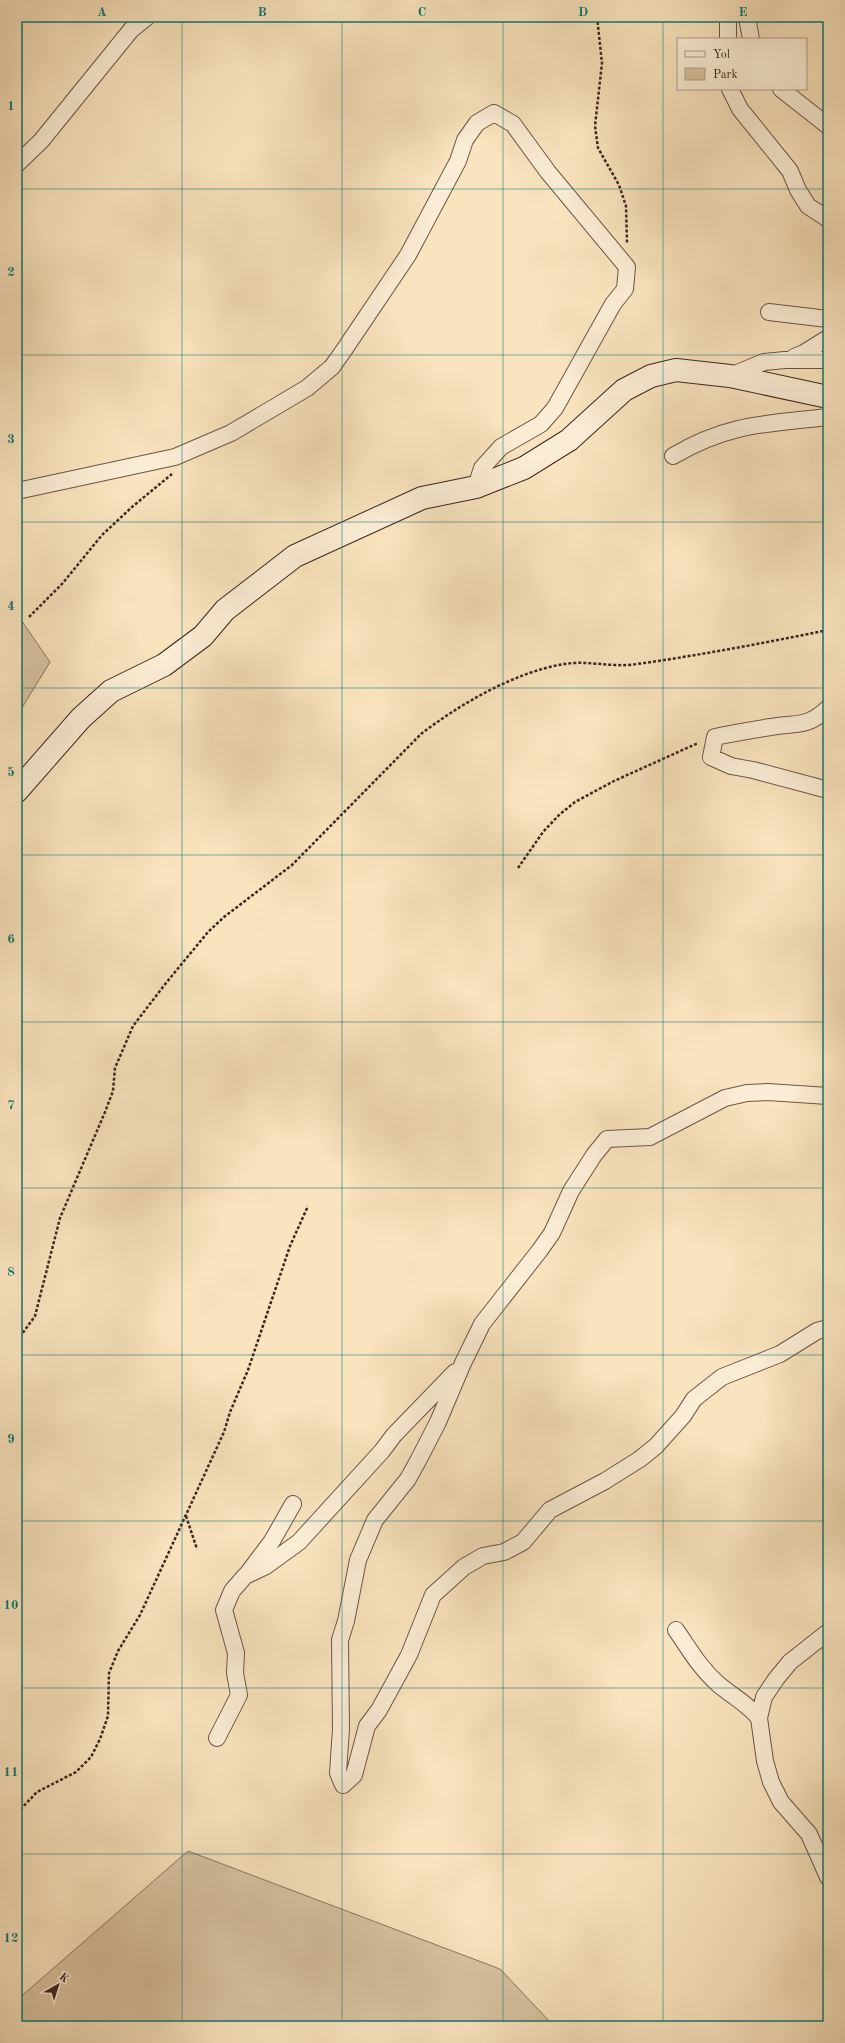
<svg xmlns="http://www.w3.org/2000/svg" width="845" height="2043" font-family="'Old Standard TT',serif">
  <rect width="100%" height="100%" fill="#f9e4bf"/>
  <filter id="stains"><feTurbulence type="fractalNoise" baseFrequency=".005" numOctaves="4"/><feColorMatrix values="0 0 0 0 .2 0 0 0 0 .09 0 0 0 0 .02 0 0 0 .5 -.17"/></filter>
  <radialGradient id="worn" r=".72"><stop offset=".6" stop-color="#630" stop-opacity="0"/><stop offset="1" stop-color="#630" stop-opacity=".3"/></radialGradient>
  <path fill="#d9c4a3" stroke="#8b7560" d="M17 614 50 662 17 716Z
    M188 1851 500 1969 554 2026H17V2000Z"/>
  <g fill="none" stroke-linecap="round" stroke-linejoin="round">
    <defs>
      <path id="street" d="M747 17 751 39
        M728 39V17
        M730 89 740 109 790 171 798 190 808 206 828 219
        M781 89 828 126
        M17 164 41 141 131 30 147 17
        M769 312 828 319
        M794 357 804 353 828 338
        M730 376 764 362 785 360H828
        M673 456C728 423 767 424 828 417
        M17 491 175 457 231 433 307 388 332 367 344 350 408 255 458 161 465 140 477 123 494 113 513 124 548 172 627 267 625 289 613 304 555 408 541 424 501 447 482 468 476 487
        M828 708C806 729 796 722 771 727 752 730 734 733 715 737L711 757 731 766 753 770 828 790
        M828 1096 768 1092 747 1093 725 1098 650 1137 607 1139 594 1155 571 1191 552 1233 540 1250 482 1324 463 1363 438 1422 419 1459 408 1479 375 1520 358 1560 346 1621 340 1640 341 1729 338 1773 343 1785 354 1775 367 1726 379 1710 409 1655 433 1595 464 1567 483 1556 504 1552 523 1542 550 1510 605 1481 640 1459 656 1446 683 1416 694 1399 722 1377 780 1354 817 1331 828 1328
        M248 1573 272 1541 293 1504
        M676 1630C690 1650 699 1667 718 1684 732 1696 748 1704 759 1718
        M828 1632 790 1662 776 1679 764 1697 759 1718 765 1761 771 1782 781 1802 809 1834 828 1877
        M217 1738 239 1695 235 1673 236 1653 224 1610 232 1591 245 1576 266 1566 299 1542 382 1451 394 1435 455 1372"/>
      <path id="secondary" d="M17 791 81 718 111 691 164 665 203 636 225 610 295 556 422 498 476 487 524 468 569 440 624 390 651 376 676 370 730 376 828 397"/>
    </defs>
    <use href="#street" stroke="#6c5646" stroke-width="18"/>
    <use href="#secondary" stroke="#3d261d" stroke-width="24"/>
    <path stroke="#3d261d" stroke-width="2.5" stroke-dasharray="3 2" stroke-linecap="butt" d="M597 17 602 63 595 126 598 148 619 185 626 206 627 243
      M29 617 62 584 102 535 132 507 172 474
      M518 868 543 832 559 815 575 802 614 781 698 743
      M17 1341 35 1316 60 1218 105 1112 113 1091 115 1068 133 1026 166 983 208 932 224 917 292 865 421 734C460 704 515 672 564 664 588 660 612 668 637 664 701 655 764 643 828 630
      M186 1516 197 1549
      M17 1813 37 1792 76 1772 91 1757 100 1739 108 1716 109 1673 118 1651 140 1615 224 1432 230 1412 248 1370 290 1246 308 1206"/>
    <use href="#street" stroke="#fbedd5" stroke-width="16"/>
    <use href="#secondary" stroke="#fbedd5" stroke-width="22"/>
  </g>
  <path fill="none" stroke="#0f766e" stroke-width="1" stroke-opacity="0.55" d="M182 17V2026M342 17V2026M503 17V2026M663 17V2026M17 189H828M17 355H828M17 522H828M17 688H828M17 855H828M17 1022H828M17 1188H828M17 1355H828M17 1521H828M17 1688H828M17 1854H828"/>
  <rect width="845" height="2043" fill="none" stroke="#f9e4bf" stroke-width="44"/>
  <rect x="677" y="38" width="130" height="52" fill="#fbedd5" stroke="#af9d8b"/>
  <rect x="685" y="51" width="20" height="6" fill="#fbedd5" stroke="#af9d8b"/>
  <text x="713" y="58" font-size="12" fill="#3d261d">Yol</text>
  <rect x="685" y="68" width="20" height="12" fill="#d9c4a3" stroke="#af9d8b"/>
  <text x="713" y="78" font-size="12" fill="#3d261d">Park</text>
  <g transform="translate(58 1985) rotate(39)" stroke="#fbedd5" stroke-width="3" paint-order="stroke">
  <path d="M0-3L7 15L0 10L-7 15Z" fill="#3d261d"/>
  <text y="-6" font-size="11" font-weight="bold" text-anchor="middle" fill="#3d261d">K</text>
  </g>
  <rect x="22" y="22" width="801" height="1999" fill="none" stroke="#0f766e" stroke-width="1.5"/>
  <g font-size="13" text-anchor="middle" font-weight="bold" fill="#0f766e">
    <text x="102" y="16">A</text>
    <text x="262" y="16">B</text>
    <text x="422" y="16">C</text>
    <text x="583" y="16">D</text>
    <text x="743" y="16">E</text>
    <text x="11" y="110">1</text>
    <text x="11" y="276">2</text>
    <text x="11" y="443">3</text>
    <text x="11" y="610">4</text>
    <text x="11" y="776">5</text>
    <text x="11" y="943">6</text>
    <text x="11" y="1109">7</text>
    <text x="11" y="1276">8</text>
    <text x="11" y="1443">9</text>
    <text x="11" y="1609">10</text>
    <text x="11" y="1776">11</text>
    <text x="11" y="1942">12</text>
  </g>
  <rect width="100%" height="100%" filter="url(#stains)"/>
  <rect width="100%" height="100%" fill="url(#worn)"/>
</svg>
